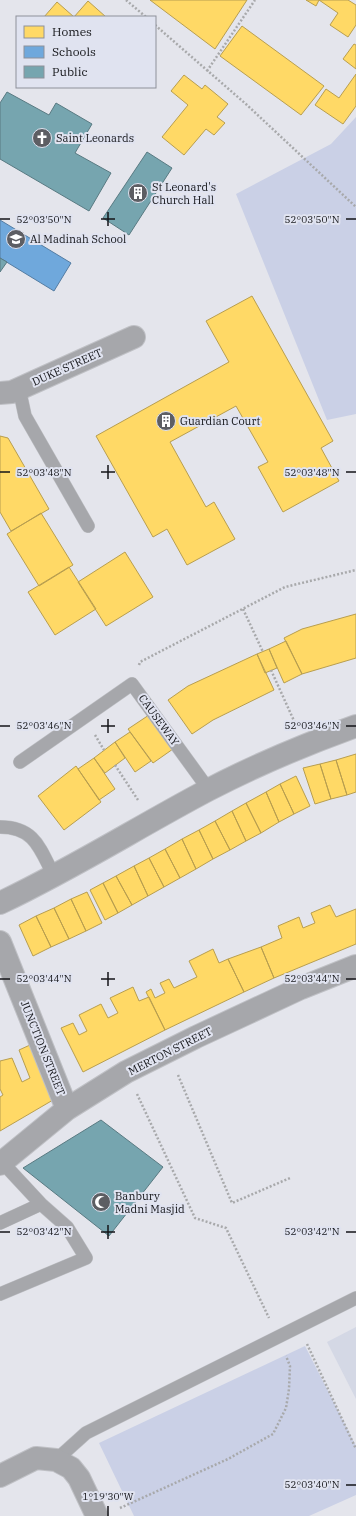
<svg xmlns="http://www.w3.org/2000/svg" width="356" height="1516" font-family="'IBM Plex Serif',serif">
  <rect width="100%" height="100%" fill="#e4e5ec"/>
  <path fill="#d4d8e5" d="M356 1327V1399L327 1342Z"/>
  <path fill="#cad0e6" d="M356 117V414L327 420 236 194 331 144Z
    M305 1346 356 1446V1495L309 1516H134L99 1443Z"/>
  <path fill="#ffd966" stroke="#b89e4f" d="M150 0H247L215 49Z
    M306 0H319L316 6Z
    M319 0H348L356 5V25L348 37 330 25 338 13Z
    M88 1 106 17H44L57 2 74 17Z
    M242 26 324 86 301 115 220 56Z
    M354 44 356 45V69L343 59Z
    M356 74V106L343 124 315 105 326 89 339 98Z
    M184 75 202 89 205 85 228 104 217 117 225 123 214 135 206 129 184 155 162 137 188 105 171 91Z
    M252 296 333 441 321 448 339 481 283 512 258 467 268 462 236 406 170 442 206 507 214 502 235 539 187 565 167 529 153 537 96 436 229 362 206 321Z
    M0 436 8 438 49 509 11 531 0 512Z
    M41 513 73 565 39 586 7 534Z
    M125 552 153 597 106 626 78 582Z
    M69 567 96 609 55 635 28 592Z
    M356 614V658L302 674 284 638 302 629Z
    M286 641 302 674 284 683 269 649Z
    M269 649 277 668 265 673 257 654Z
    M257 654 274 690 213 720 192 734 168 700 188 686Z
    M149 715 173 749 153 763 128 729Z
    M130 732 151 761 135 772 115 742Z
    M115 742 125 758 105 773 94 758Z
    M356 754V792L347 795 336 760Z
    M94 758 115 789 99 800 78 769Z
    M336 760 347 795 331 799 320 764Z
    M320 764 331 799 315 804 303 768Z
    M76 766 101 802 64 830 38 796Z
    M296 776 310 806 294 814 280 784Z
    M280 784 294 814 279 822 266 792Z
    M266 792 279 822 261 833 246 803Z
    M246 803 261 833 246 841 232 811Z
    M232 811 246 841 230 850 215 821Z
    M215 821 230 850 213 859 199 830Z
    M199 830 213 859 196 869 182 839Z
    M182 839 196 869 180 878 165 849Z
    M165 849 180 878 164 887 149 858Z
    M149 858 164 887 148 896 134 866Z
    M134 866 148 896 132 905 116 876Z
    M116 876 132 905 118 913 103 883Z
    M103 883 118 913 105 920 90 890Z
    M87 892 102 923 86 931 71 899Z
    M71 899 86 931 69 939 54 908Z
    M330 905 336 917 356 909V944L274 978 261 947 282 938 278 926 299 917 303 928 315 923 311 913Z
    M54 908 69 939 51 947 36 916Z
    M36 916 51 947 33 956 19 925Z
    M261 947 274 978 244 992 228 959Z
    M213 949 219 963 228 959 244 992 165 1030 146 992 151 989 155 998 165 993 160 983 169 979 174 988 197 977 189 961Z
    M133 987 139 1001 149 997 165 1030 83 1072 61 1028 73 1023 79 1035 87 1031 79 1015 101 1004 108 1018 118 1013 110 998Z
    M30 1045 53 1100 0 1131V1097L3 1095 0 1089V1061L12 1058 22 1082 30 1078 19 1050Z"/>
  <path fill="#6fa8dc" stroke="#547ca2" d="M0 220 71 263 54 291 0 258Z"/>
  <path fill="#76a5af" stroke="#597a82" d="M7 92 49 115 56 103 92 124 75 153 111 173 89 211 0 159V103Z
    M147 152 172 168 129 235 103 218Z
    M0 258 7 262 0 272Z
    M101 1120 163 1167 109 1236 23 1168Z"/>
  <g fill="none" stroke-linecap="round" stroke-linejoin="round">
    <defs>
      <path id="service" d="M19 388 25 416 88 526
        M20 762 132 684 209 790
        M0 827C35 827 40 849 54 876
        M0 1223 41 1204
        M0 1294 86 1258 67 1227 41 1204 2 1162
        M56 1460 86 1433 356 1298"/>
      <path id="minor" d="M0 393 12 392 134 337
        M0 903C72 869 138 827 208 790 256 765 306 744 356 726
        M0 942 67 1109
        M0 1164 67 1109 126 1072 196 1037 301 988 356 966
        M0 1476 36 1458 56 1460 71 1468 79 1478 97 1516"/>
    </defs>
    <use href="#service" stroke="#bfc0c5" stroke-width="14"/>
    <use href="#minor" stroke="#bfc0c5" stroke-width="24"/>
    <path stroke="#a8a9ab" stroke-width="2.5" stroke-dasharray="2 2" stroke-linecap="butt" d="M126 0 146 17
      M155 25 247 105 356 207
      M207 71 255 0
      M243 609 263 652
      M139 665 140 662 285 587 356 570
      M271 670 295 723
      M95 735 104 750
      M115 765 138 800
      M178 1075 232 1203 290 1178
      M137 1094 195 1218 226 1228 269 1318
      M307 1344 356 1449
      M120 1508 228 1459 273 1434 286 1408 289 1389 290 1366 286 1356"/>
    <use href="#service" stroke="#a6a7ab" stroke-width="13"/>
    <use href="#minor" stroke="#a6a7ab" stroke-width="22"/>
  </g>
  <path fill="none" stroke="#141519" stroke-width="1.5" d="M108 212V226M0 219H10M101 219H115M346 219H356M108 465V479M0 472H10M101 472H115M346 472H356M108 719V733M0 726H10M101 726H115M346 726H356M108 972V986M0 979H10M101 979H115M346 979H356M108 1225V1239M0 1232H10M101 1232H115M346 1232H356M346 1485H356M108 1506V1516"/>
  <defs>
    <symbol id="church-disc" viewBox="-11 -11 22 22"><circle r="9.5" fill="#5d5e63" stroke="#e0e3f0"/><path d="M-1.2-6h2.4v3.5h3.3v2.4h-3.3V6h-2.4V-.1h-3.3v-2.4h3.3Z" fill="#fff"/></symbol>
    <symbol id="building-disc" viewBox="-11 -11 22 22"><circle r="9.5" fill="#5d5e63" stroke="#e0e3f0"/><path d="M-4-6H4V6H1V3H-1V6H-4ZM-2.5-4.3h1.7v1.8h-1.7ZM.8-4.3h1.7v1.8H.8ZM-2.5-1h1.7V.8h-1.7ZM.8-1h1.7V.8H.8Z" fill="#fff"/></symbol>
    <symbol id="school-disc" viewBox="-11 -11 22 22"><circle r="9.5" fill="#5d5e63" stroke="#e0e3f0"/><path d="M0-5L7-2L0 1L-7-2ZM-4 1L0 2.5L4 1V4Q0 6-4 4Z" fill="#fff"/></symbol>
    <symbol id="mosque-disc" viewBox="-11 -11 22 22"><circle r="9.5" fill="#5d5e63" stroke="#e0e3f0"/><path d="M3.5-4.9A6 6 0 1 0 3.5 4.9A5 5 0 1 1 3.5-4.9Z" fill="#fff"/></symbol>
  </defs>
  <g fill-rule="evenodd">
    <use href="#church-disc" x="31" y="127" width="22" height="22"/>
    <use href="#building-disc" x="127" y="182" width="22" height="22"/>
    <use href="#school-disc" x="5" y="228" width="22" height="22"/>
    <use href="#building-disc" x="155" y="410" width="22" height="22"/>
    <use href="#mosque-disc" x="90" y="1191" width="22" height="22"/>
  </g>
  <g text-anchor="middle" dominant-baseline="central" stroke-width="4" stroke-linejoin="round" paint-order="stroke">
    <g font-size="11" fill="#141519" stroke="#e0e3f0" text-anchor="start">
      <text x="56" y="138">Saint Leonards</text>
      <text x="152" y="187">St Leonard's<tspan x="152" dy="13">Church Hall</tspan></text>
      <text x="30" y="239">Al Madinah School</text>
      <text x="180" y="421">Guardian Court</text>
      <text x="115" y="1196">Banbury<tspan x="115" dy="13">Madni Masjid</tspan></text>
    </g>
    <g font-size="11" fill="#141519" stroke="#e0e3f0">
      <text transform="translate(67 367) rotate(-24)">DUKE STREET</text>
      <text transform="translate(159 720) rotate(54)">CAUSEWAY</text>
      <text transform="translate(43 1048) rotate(68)">JUNCTION STREET</text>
      <text transform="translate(170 1051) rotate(-27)">MERTON STREET</text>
    </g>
  </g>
  <g font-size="10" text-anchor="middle" fill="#141519" stroke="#e0e3f0" stroke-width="4" stroke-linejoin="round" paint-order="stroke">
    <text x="44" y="223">52°03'50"N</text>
    <text x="312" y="223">52°03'50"N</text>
    <text x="44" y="476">52°03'48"N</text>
    <text x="312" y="476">52°03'48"N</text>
    <text x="44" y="729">52°03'46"N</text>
    <text x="312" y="729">52°03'46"N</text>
    <text x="44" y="982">52°03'44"N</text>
    <text x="312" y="982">52°03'44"N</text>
    <text x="44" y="1235">52°03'42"N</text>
    <text x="312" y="1235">52°03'42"N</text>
    <text x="312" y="1488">52°03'40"N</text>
    <text x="108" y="1500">1°19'30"W</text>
  </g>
  <rect x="16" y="16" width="140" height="72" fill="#e0e3f0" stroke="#8e919a"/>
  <rect x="24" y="26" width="20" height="12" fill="#ffd966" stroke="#8e919a"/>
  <text x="52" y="36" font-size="12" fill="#141519">Homes</text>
  <rect x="24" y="46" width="20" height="12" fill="#6fa8dc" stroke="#8e919a"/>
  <text x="52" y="56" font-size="12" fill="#141519">Schools</text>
  <rect x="24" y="66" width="20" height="12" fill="#76a5af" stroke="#8e919a"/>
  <text x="52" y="76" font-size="12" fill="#141519">Public</text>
</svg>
